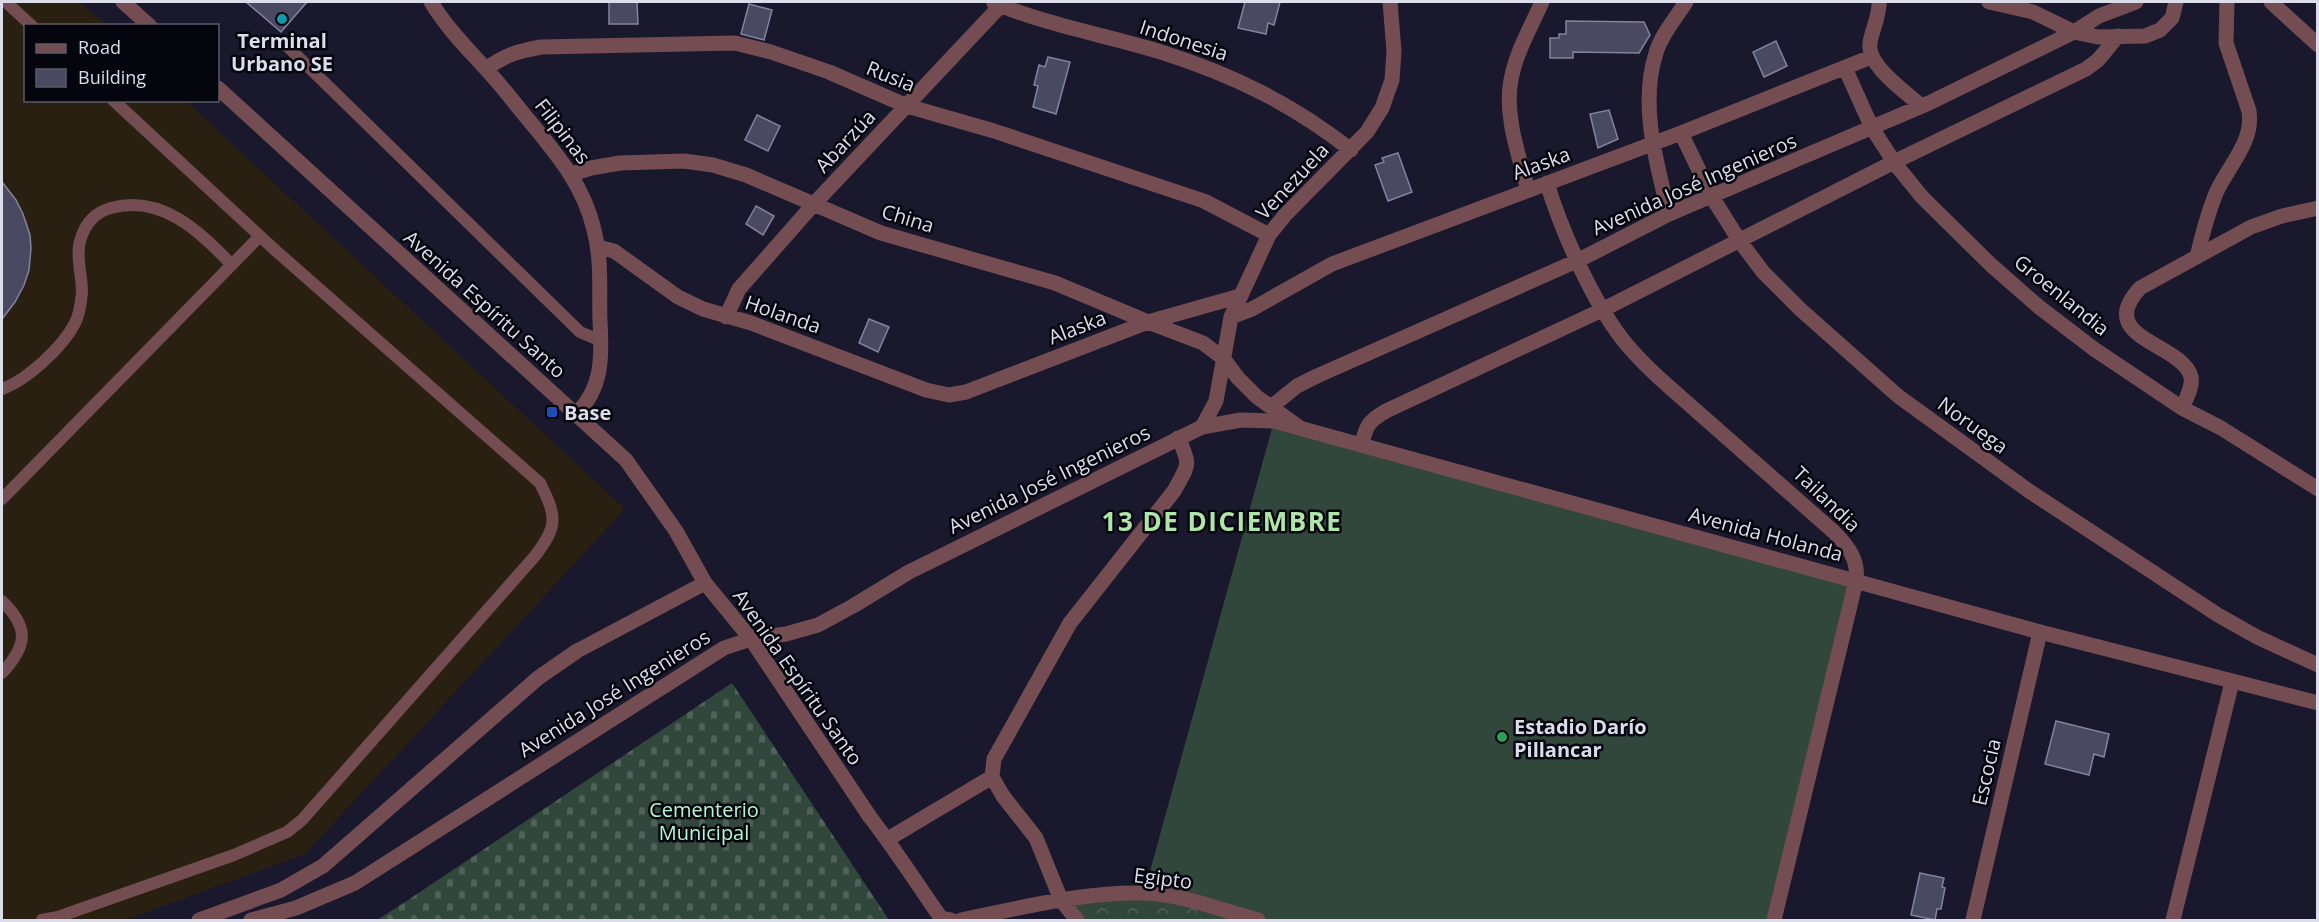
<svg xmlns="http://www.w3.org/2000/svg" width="2319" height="922" font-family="'Open Sans',sans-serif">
  <defs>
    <pattern id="cemetery-stones" width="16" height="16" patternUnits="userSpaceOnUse" patternTransform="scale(1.5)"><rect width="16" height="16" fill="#32473c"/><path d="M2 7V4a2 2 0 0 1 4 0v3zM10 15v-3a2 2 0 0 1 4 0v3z" fill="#4f6158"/></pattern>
    <pattern id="park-crowns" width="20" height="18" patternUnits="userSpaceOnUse" patternTransform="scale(1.5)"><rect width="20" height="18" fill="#32473c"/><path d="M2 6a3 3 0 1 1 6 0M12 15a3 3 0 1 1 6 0" fill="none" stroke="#4f6158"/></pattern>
  </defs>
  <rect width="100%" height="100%" fill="#19182d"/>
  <path fill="#2a2011" d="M2 2H80L106 25 26 26V100L186 101 625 509 305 854 125 920H2Z"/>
  <path fill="url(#cemetery-stones)" d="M732 683 889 920H377L405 902Z"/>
  <path fill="url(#park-crowns)" d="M1144 893 1258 920H1077L1071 898Z"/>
  <path fill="#32473c" d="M1274 421 1856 581 1774 920H1258L1144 893Z"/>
  <path fill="#494961" stroke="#82839d" stroke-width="1.5" d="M246 2H307L281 32Z
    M609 2H637L638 24H609Z
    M1245 2H1280L1274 25 1268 23 1266 34 1238 28Z
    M749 4 772 10 764 40 741 34Z
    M1566 21 1644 22 1650 35 1639 53 1573 52V58H1550V38H1559V34H1566Z
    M1776 41 1787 66 1764 77 1753 52Z
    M1048 57 1070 62 1056 114 1033 107 1038 86 1034 85 1039 65 1045 67Z
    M1609 110 1618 139 1598 148 1590 114Z
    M757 115 780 126 768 151 745 140Z
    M1398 153 1412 192 1388 201 1375 165 1384 162 1382 158Z
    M2 182 16 200 23 214 30 235 31 248 29 270 24 285 15 302 2 319Z
    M756 206 774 216 763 235 746 224Z
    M869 319 889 327 878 352 859 343Z
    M2056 721 2109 734 2104 757 2094 754 2089 775 2045 764Z
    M1920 873 1944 878 1942 887 1945 888 1941 909H1937L1935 920 1911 915Z"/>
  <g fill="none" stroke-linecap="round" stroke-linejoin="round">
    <path stroke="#734d51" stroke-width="12" d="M6 2 32 26
      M286 45 580 332 601 341
      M2 389C27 380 63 347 75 323 80 314 81 302 82 292 82 275 75 254 81 238 86 222 96 212 111 208 162 194 200 232 232 265
      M2 499 260 236
      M2 601C30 628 27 646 2 673
      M42 920 58 917 234 855 287 832 302 820 535 556C558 526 557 517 540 483L275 250 113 100"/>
    <path stroke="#734d51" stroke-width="15" d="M431 2C446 27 466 47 486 69 500 84 513 101 527 118 555 152 584 185 594 230 602 260 599 290 600 321 602 356 603 388 576 414
      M1879 2C1880 15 1872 29 1870 43 1866 65 1906 92 1921 106
      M1989 2 2033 12 2074 32 2098 37 2145 36 2160 30 2172 18 2176 2
      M2271 2 2318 45
      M994 3C1048 25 1105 35 1161 52 1233 75 1291 103 1351 150
      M1845 68 1872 128 1896 165 1922 197 1991 265 2039 307 2094 349 2182 408 2221 428 2318 489
      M486 69C504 55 519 51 541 47L735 43 771 52 829 72 907 106 994 131 1204 201 1269 235
      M1681 133 1712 197 1739 240 1763 272 1801 310 1898 396 2029 491 2218 615 2257 637 2318 665
      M572 174 591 168 620 163 684 161 713 165 746 175 881 233 1055 283 1148 322 1203 343 1223 358 1238 378 1257 397 1299 427
      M1547 183C1561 229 1589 293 1617 332 1631 352 1649 369 1667 385L1834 532C1848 546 1859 560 1856 581L1774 920
      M1528 190C1519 156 1504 115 1511 80 1516 52 1531 27 1542 2
      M1669 214C1657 164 1639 105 1656 53 1661 35 1676 18 1686 2
      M598 247 614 251 678 297 703 309 751 323 926 390 949 395 966 392 1148 322 1240 296
      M2197 257C2202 235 2208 213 2216 193 2228 166 2254 142 2249 111L2226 43 2227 2
      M726 317 739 289 813 205 1004 2
      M1231 317 1252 309 1332 264 1681 133 1871 57
      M1271 407 1297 386 1317 376 1579 260 1669 214 1929 103 2074 32 2099 16 2136 2
      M2182 408C2186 399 2193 387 2191 377 2183 343 2093 339 2140 288L2251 227 2282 216 2318 208
      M1202 427 1216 401 1231 317 1269 235 1285 215 1367 132 1382 108 1392 80 1394 51 1390 2
      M1362 444C1366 425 1369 421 1386 411L1602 310 1894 162 2086 69 2098 60 2118 36
      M888 839 992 777
      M199 920 281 890 323 866 538 678 577 651 705 583
      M251 920 296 908 355 883 724 648 751 639 870 817C895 849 917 884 941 918L951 920
      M961 920C1021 908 1081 892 1142 893 1182 894 1221 910 1258 920
      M1077 920 1061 900 1036 838 1003 796 992 777 994 759 1070 623 1174 491C1188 465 1192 466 1178 438
      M1973 920 2040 632
      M2173 920 2232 682"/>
    <path stroke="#734d51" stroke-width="15" d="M123 2 150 26
      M218 88 626 460 676 531 705 583 751 639 786 634 818 625 853 606 909 572 1202 427 1241 420 1274 421 2040 632 2318 703"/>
  </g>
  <circle fill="#0f9aa8" stroke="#05050d" stroke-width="2" cx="282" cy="19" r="6"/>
  <rect fill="#1a4fb4" stroke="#05050d" stroke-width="2" x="546" y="406" width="12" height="12" rx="3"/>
  <circle fill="#2e9e5b" stroke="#05050d" stroke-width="2" cx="1502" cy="737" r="6"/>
  <g text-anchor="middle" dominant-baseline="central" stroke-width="5" stroke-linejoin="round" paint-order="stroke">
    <g font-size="20" font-weight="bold" fill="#dcddeb" stroke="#05050d" text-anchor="start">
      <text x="282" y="40" text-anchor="middle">Terminal<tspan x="282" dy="23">Urbano SE</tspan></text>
      <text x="564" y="412">Base</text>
      <text x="1514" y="726">Estadio Darío<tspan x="1514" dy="23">Pillancar</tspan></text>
    </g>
    <g font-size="20" fill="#dcddeb" stroke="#05050d">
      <text transform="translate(1184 40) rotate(18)">Indonesia</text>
      <text transform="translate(891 76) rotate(22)">Rusia</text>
      <text transform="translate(563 131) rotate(52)">Filipinas</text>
      <text transform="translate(845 141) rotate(-47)">Abarzúa</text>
      <text transform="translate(1541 163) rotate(-20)">Alaska</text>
      <text transform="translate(1292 181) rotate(-47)">Venezuela</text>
      <text transform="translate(1694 184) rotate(-24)">Avenida José Ingenieros</text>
      <text transform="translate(908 218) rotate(17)">China</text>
      <text transform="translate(2062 295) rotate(39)">Groenlandia</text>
      <text transform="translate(485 304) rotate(42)">Avenida Espíritu Santo</text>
      <text transform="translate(783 314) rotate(19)">Holanda</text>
      <text transform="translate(1077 327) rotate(-21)">Alaska</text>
      <text transform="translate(1973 425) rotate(36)">Noruega</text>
      <text transform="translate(1049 479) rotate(-26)">Avenida José Ingenieros</text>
      <text transform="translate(1827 499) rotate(44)">Tailandia</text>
      <text transform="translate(1766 534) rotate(15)">Avenida Holanda</text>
      <text transform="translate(798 677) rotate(55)">Avenida Espíritu Santo</text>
      <text transform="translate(614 693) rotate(-32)">Avenida José Ingenieros</text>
      <text transform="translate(1986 772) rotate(-77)">Escocia</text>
      <text transform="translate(1163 878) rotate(7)">Egipto</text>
    </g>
    <g font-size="20" fill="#b2f7d3" stroke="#05050d">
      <text x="704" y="809">Cementerio<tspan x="704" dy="23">Municipal</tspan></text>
    </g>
    <g font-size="26" font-weight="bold" letter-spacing="1.5" fill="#aee5a8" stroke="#05050d">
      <text x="1222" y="521">13 DE DICIEMBRE</text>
    </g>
  </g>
  <rect width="2319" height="922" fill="none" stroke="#dcddeb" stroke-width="6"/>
  <rect x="24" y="24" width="195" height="78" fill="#05050d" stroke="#5b5b66" stroke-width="1.5"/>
  <rect x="36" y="44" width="30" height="9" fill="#734d51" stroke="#5b5b66" stroke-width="1.5"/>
  <text x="78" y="54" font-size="18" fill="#dcddeb">Road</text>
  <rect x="36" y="69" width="30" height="18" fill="#494961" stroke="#5b5b66" stroke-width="1.5"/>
  <text x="78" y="84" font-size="18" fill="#dcddeb">Building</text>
</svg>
